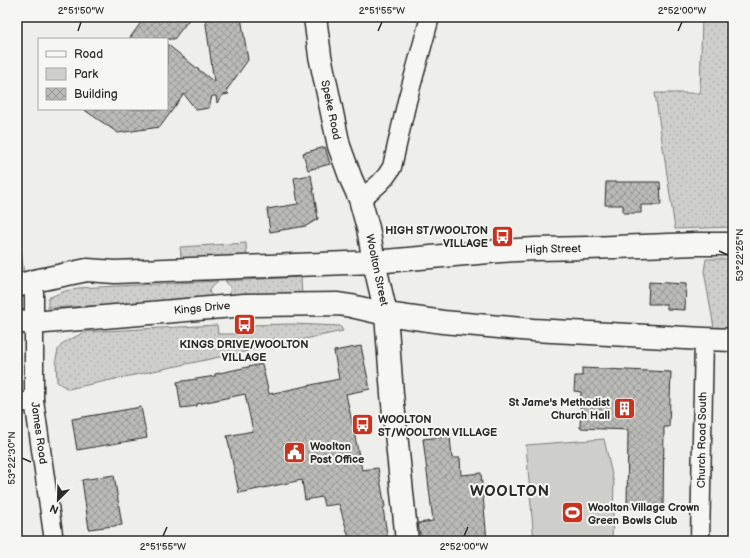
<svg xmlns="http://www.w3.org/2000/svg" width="750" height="558" font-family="'Balsamiq Sans',sans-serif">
  <defs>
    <pattern id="green-dots" width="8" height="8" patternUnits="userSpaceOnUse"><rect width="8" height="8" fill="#cececa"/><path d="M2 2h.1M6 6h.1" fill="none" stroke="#b1b1ae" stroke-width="1.8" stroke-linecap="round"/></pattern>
    <pattern id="building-cross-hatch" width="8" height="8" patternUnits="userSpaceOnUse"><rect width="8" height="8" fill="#babab7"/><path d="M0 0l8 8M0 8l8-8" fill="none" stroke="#979795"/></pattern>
  </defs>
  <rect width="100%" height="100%" fill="#eeeeea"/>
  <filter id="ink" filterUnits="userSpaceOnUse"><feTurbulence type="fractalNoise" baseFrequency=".025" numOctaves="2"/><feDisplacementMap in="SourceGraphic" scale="8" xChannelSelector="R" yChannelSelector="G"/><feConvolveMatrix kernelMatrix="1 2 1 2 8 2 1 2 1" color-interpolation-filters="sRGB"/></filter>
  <g filter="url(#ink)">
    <path fill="url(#green-dots)" stroke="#7c7c7a" d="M702 17H733V227L675 229 655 93H700Z
      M246 243 247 260 182 259 181 256 180 247Z
      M17 251H21L24 275 17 276Z
      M706 259H733V328H714L704 271Z
      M301 277 302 298 228 297C232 291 231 286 225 281Z
      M218 281 213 285 209 291C211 296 215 298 220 300L48 308V298L65 291 78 288Z
      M292 324 340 326 343 331 68 389 57 382 56 359 58 350 63 343 85 332 217 325 218 334H249L248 325Z"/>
    <path fill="#cececa" stroke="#7c7c7a" d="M604 439 614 484 612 541H534L526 445Z"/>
    <path fill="url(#building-cross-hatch)" stroke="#2b2b2b" d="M145 17H191L174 39H129Z
      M205 17H241L248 60 226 91 229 94 223 95 217 103 216 96H212L209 108 196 110 184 94 160 127 118 133 83 109H167V44L214 82Z
      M325 147 330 164 308 170 303 153Z
      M311 175 318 219 306 226 270 232 267 209 298 204 294 178Z
      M606 182H660L661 205H641V213H623V205H605Z
      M649 282 686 284 685 310 667 309V304H648Z
      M361 346 370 389 346 394 362 470 378 468 385 507 383 508 388 541H350L339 504 324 506 322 497 305 500 302 480 239 493 227 436 253 431 245 394 197 404V406L181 408 177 382 215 376V374L262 364 269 394 339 379 334 351Z
      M582 368 671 372 669 427H664L663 508H627L628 430 580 428 581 392 574 391 575 376H582Z
      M141 407 147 438 77 450 72 419Z
      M450 436 452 458H460L461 475 481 473 487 541H421L418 523 433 521 423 439Z
      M114 475 122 525 89 529 82 480Z"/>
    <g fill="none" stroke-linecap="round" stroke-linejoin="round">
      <defs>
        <path id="street" d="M360 199C373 189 384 182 392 167L407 101 430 17
          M34 281V400L54 541
          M17 404 34 400
          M700 541 704 339"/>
        <path id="secondary" d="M315 17 320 56 339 146 351 179 360 199 368 228 374 262 386 314 392 394 407 541
          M17 286 34 281 87 270 115 272 374 262 500 251 536 249 588 248 696 244H733
          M17 321 33 323 245 305 338 304 351 306 386 314 443 322 533 330 704 339 733 340"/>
      </defs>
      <use href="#street" stroke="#2b2b2b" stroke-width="21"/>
      <use href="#secondary" stroke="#2b2b2b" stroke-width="25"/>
      <use href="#street" stroke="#f6f6f2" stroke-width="18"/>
      <use href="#secondary" stroke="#f6f6f2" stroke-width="22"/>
    </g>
  </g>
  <path fill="none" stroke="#2b2b2b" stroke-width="1.5" d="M78 31 81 22M378 31 382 22M678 31 682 22M719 251 728 255M22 458 31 462M163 536 167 527M464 536 468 527"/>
  <defs>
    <symbol id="bus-square" viewBox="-11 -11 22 22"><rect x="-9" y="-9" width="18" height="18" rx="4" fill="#c8321e" stroke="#f6f6f2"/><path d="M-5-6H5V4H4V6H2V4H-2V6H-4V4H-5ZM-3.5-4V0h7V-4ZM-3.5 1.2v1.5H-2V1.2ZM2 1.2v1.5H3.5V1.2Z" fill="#fff"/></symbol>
    <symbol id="building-square" viewBox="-11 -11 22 22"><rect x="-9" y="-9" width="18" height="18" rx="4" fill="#c8321e" stroke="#f6f6f2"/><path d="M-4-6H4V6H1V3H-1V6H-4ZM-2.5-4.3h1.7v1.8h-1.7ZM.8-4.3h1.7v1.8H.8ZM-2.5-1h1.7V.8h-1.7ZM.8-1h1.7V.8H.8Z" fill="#fff"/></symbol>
    <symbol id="civic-square" viewBox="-11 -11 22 22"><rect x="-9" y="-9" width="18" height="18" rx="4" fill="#c8321e" stroke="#f6f6f2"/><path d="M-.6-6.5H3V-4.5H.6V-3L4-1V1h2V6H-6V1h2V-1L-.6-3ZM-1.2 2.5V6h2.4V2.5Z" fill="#fff"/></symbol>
    <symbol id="stadium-square" viewBox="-11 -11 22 22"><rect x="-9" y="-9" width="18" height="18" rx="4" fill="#c8321e" stroke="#f6f6f2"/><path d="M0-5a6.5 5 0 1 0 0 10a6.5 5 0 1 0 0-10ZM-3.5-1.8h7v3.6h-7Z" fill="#fff"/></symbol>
  </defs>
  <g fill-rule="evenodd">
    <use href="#bus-square" x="490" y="224" width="25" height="25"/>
    <use href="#bus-square" x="232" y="312" width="25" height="25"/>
    <use href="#building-square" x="612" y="396" width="25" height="25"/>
    <use href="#bus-square" x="350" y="412" width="25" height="25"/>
    <use href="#civic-square" x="282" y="440" width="25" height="25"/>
    <use href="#stadium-square" x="560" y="500" width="25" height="25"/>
  </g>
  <g text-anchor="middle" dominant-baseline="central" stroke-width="4" stroke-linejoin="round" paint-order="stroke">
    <g font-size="11" fill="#2b2b2b" stroke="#f6f6f2">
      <text transform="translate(331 110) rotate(78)">Speke Road</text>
      <text transform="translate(553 249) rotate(-1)">High Street</text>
      <text transform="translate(377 270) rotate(78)">Woolton Street</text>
      <text transform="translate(202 308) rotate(-5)">Kings Drive</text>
      <text transform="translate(39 433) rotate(82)">James Road</text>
      <text transform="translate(702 440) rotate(-89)">Church Road South</text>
    </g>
    <g font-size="11" font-weight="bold" fill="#2b2b2b" stroke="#f6f6f2" text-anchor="start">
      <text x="488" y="230" text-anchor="end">HIGH ST/WOOLTON<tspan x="488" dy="13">VILLAGE</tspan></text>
      <text x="244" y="344" text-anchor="middle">KINGS DRIVE/WOOLTON<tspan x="244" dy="13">VILLAGE</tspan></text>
      <text x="610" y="402" text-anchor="end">St Jame's Methodist<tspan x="610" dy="13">Church Hall</tspan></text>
      <text x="378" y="419">WOOLTON<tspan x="378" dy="13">ST/WOOLTON VILLAGE</tspan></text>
      <text x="310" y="446">Woolton<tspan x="310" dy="13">Post Office</tspan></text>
      <text x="588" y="507">Woolton Village Crown<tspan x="588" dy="13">Green Bowls Club</tspan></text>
    </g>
    <g font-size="15" font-weight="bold" letter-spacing="1" fill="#2b2b2b" stroke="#f6f6f2">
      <text x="510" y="491">WOOLTON</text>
    </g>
  </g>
  <rect width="750" height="558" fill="none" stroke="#f6f6f2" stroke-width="44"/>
  <rect x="38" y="38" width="130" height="72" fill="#f6f6f2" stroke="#a5a5a2"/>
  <rect x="46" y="51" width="20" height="6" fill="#f6f6f2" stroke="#a5a5a2"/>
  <text x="74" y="58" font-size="12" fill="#2b2b2b">Road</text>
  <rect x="46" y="68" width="20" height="12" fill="#cececa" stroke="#a5a5a2"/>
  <text x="74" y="78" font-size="12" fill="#2b2b2b">Park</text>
  <rect x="46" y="88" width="20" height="12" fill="url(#building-cross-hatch)" stroke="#a5a5a2"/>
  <text x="74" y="98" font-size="12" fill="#2b2b2b">Building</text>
  <g transform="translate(58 500) rotate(203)" stroke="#f6f6f2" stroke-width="3" paint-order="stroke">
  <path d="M0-3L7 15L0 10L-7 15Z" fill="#2b2b2b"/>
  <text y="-6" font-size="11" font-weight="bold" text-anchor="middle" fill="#2b2b2b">N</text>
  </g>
  <rect x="22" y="22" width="706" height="514" fill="none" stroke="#2b2b2b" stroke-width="1.5"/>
  <g font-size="10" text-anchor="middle" fill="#2b2b2b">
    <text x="81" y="14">2°51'50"W</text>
    <text x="382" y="14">2°51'55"W</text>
    <text x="682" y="14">2°52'00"W</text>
    <text transform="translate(739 255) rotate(-90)" y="4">53°22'25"N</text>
    <text transform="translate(11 458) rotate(-90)" y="4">53°22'30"N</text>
    <text x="163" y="550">2°51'55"W</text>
    <text x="464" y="550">2°52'00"W</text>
  </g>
</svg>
